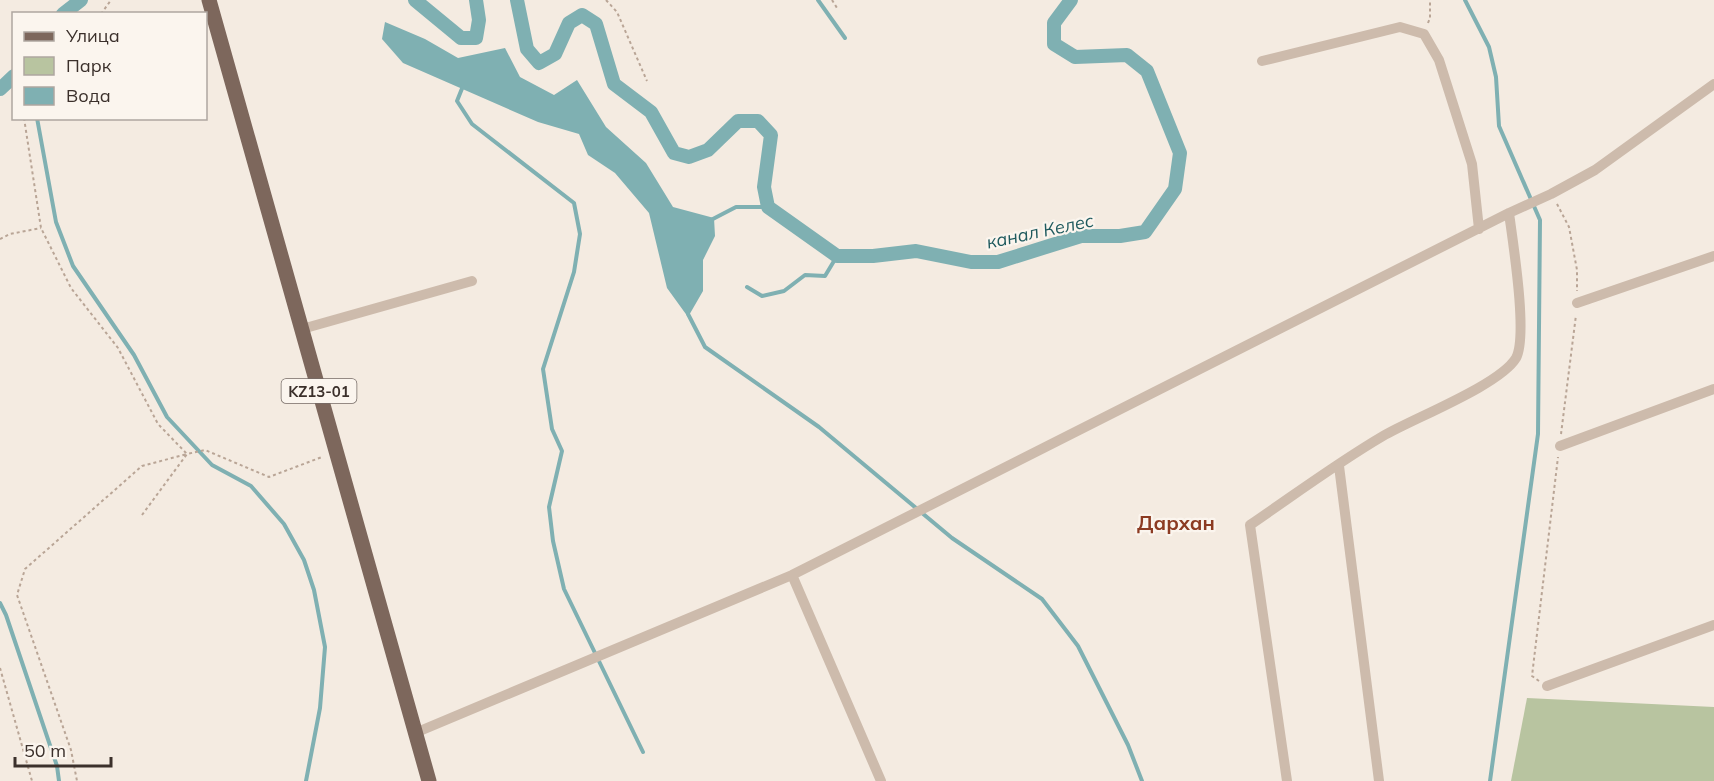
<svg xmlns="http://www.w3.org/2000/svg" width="1714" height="781" font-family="Mulish,sans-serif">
  <rect width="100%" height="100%" fill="#f4ebe1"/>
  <path fill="#b8c4a0" d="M1527 698 1714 707V781H1511Z"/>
  <path fill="#7fb0b2" d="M385 22 425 39 458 58 505 48 520 77 554 95 577 80 606 127 646 163 673 207 714 218 715 236 703 260V291L688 317 667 288 649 213 615 173 588 155 579 134 538 122 403 63 382 39Z"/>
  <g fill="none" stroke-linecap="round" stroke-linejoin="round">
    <path stroke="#7fb0b2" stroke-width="4" d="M818 0 845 38
      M1465 0 1489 47 1496 77 1499 126 1540 220 1538 434 1490 781
      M71 14 74 5
      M463 86 457 101 472 124 574 203 580 234 574 272 543 369 552 429 562 451 549 507 553 541 564 589 643 752
      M37 118 56 222 73 266 134 355 167 417 212 465 251 486 284 524 304 560 314 590 325 647 320 708 306 781
      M709 221 736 207H768
      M747 287 762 296 784 291 805 275 825 276 837 256
      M688 314 705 347 819 427 952 538 1042 599 1078 646 1128 745 1142 781
      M0 603 6 615 57 766 59 781"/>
    <path stroke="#7fb0b2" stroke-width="14" d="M415 0 461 38H476L479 20 476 0
      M517 0 527 49 539 63 555 54 569 23 582 15 596 24 614 84 651 112 674 153 689 157 708 150 738 121H758L771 135 764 187 768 207 837 256H873L916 251 971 262H998L1081 236H1120L1145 232 1175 189 1180 153 1147 71 1127 55 1075 57 1054 44V23L1071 0
      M63 14 81 0
      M0 89 14 76"/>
    <path stroke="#b9a596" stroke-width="2" stroke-dasharray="3 3" stroke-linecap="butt" d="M606 0 617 12 647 81
      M832 0 837 8
      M101 14 111 0
      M1428 23 1430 18V0
      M24 118 41 228 71 288 118 348 158 424 187 454 142 466 25 569 17 595 71 750 77 781
      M1557 204 1569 227 1577 270V291
      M0 239 10 234 41 228
      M1561 434 1576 315
      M142 515 187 454 205 450 269 477 322 457
      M0 668 32 781
      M1539 681 1532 676 1558 457"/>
    <path stroke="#cdbbac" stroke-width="10" d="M1262 61 1400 27 1424 34 1439 60 1472 164 1479 229
      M1577 303 1714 256
      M302 329 472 281
      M1560 446 1714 389
      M1339 466 1379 781
      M792 575 881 781
      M1547 686 1714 625
      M415 733 792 575 1509 213 1551 194 1595 170 1714 84
      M1287 781 1250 525C1294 495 1337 463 1383 436 1414 418 1500 385 1516 358 1528 336 1513 243 1509 213"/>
    <path stroke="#7d675c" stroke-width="15" d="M209 0 429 781"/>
  </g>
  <g text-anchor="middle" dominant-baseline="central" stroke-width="4.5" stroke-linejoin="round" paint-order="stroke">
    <rect fill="#fbf5ee" stroke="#756b66" stroke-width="1.5" x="281.5" y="379" width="75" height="24" rx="4.5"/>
    <g font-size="15" font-weight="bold" fill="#3b302b">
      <text x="319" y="391">KZ13-01</text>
    </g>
    <g font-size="18" font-style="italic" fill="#1f5a5e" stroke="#fbf5ee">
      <text transform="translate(1040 231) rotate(-12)">канал Келес</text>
    </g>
    <g font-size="20" font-weight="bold" fill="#8c3b22" stroke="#fbf5ee">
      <text x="1176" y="522">Дархан</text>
    </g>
  </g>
  <rect x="12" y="12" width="195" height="108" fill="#fbf5ee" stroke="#aea6a0" stroke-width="1.5"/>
  <rect x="24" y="32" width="30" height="9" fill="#7d675c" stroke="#aea6a0" stroke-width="1.5"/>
  <text x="66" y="42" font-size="18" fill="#3b302b">Улица</text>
  <rect x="24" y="57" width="30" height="18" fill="#b8c4a0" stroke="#aea6a0" stroke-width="1.5"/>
  <text x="66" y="72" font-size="18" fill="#3b302b">Парк</text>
  <rect x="24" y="87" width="30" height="18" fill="#7fb0b2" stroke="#aea6a0" stroke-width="1.5"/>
  <text x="66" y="102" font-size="18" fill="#3b302b">Вода</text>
  <path d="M15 757v9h96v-9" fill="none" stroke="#3b302b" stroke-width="3"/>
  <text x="24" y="757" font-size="18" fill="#3b302b" stroke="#fbf5ee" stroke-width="4.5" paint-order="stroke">50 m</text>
</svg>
